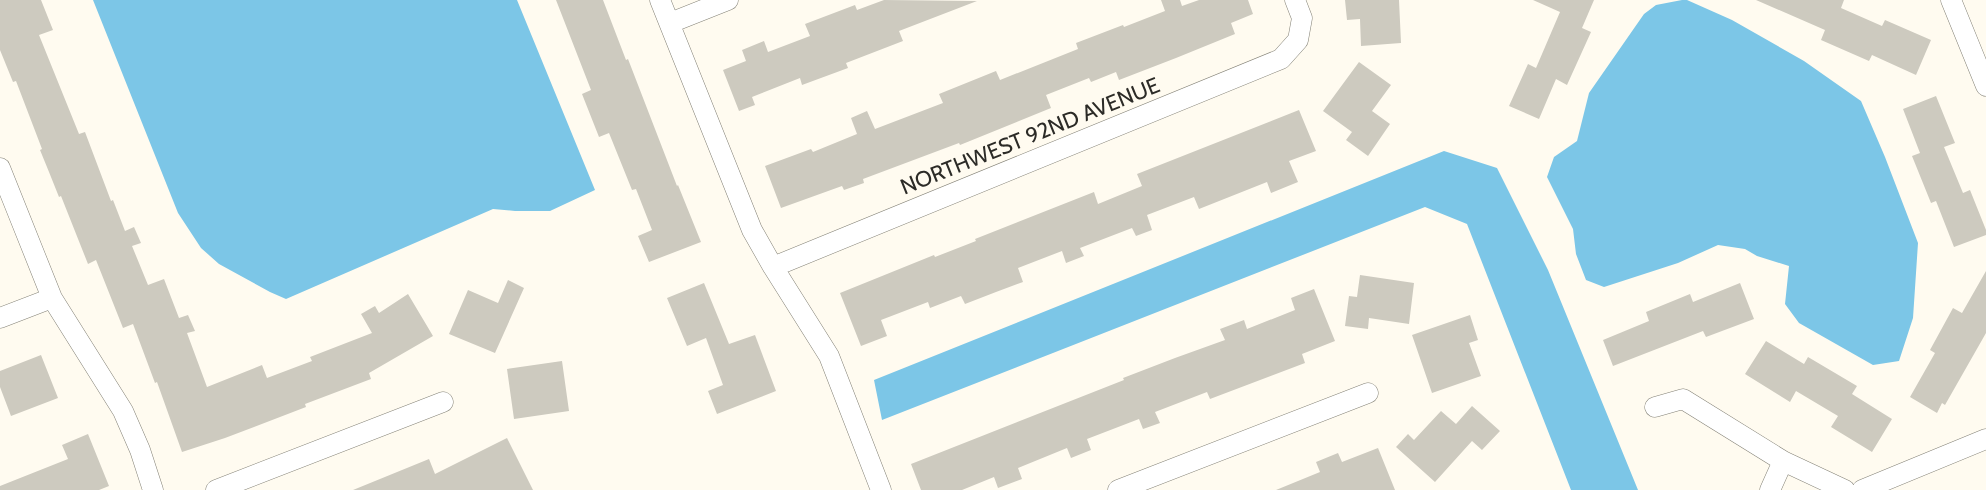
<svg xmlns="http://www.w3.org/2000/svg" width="1986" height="490" font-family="Cabin,sans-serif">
  <rect width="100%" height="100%" fill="#fffbf0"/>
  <path fill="#7cc6e7" d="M93 0H517L595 190 550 211H515L493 209 286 299 270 292 219 264 201 248 178 213Z
    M1682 0H1687L1732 20 1804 61 1861 101 1885 157 1918 243 1913 318 1899 361 1873 365 1799 323 1785 304 1789 266 1757 256 1745 249 1718 245 1678 263 1604 287 1586 280 1576 254 1573 229 1547 177 1554 157 1577 141 1589 93 1644 14 1656 5Z
    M1444 151 1497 168 1548 270 1638 490H1571L1467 224 1425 207 882 420 874 380Z"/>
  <path fill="#cdcabf" d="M0 0H41L53 30 39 35 79 134 85 132 111 201 113 200 125 231 134 227 141 243 132 246 148 285 164 279 179 318 188 315 195 331 187 333 207 387 262 365 267 378 312 361 310 357 372 333 361 314 375 306 379 313 408 294 433 336 369 373 371 379 305 404 306 407 225 438 182 452 157 382 155 383 133 324 123 328 96 260 88 264 61 196 59 197 49 172 40 150 42 149 16 81 13 82 0 50Z
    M556 0H603L626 60 628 59 677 186 678 185 701 242 649 262 638 236 652 230 636 189 632 190 609 133 599 137 582 94 591 90Z
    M884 0 977 1 899 31 903 41 846 63 848 68 802 85 800 78 752 97 755 105 739 111 723 70 746 61 742 50 764 41 768 52 810 36 805 24 855 5 857 10Z
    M1161 0H1180L1182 6 1199 0H1248L1253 14 1231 23 1235 34 1176 58 1119 80 1116 72 1091 82 1089 78 1046 95 1051 108 960 145 959 143 863 179 864 183 844 190 842 186 781 208 765 166 811 149 813 152 857 134 851 118 867 111 875 129 943 103 939 94 996 71 1000 80 1078 49 1076 43 1123 25 1124 27 1165 11Z
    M1345 0H1399L1401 43 1361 46 1360 19 1347 20Z
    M1533 0H1594L1582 28 1591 32 1567 85 1556 79 1539 119 1509 106 1528 64 1536 68 1560 12Z
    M1756 0H1844L1841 8 1882 26 1885 20 1931 40 1916 75 1872 55 1869 61 1821 40 1825 30Z
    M1359 62 1391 85 1372 111 1390 124 1368 156 1346 140 1352 132 1323 111Z
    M1936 96 1955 143 1944 147 1963 193 1970 190 1986 230V235L1954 247 1936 201 1931 203 1912 156 1920 153 1903 109Z
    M1299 110 1316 151 1289 161 1298 182 1271 193 1267 182 1199 209 1194 197 1147 215 1152 230 1136 236 1132 228 1080 248 1084 256 1066 263 1062 251 1018 268 1023 282 996 292 965 304 961 296 930 308 928 302 881 320 887 336 861 346 840 293 934 255 935 257 976 241 975 239 1094 192 1098 204 1142 186 1137 174Z
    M1986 271V333L1945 405 1942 403 1937 413 1910 397 1935 353 1930 350 1953 308 1962 313Z
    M1360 275 1414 283 1409 324 1369 318 1368 329 1345 326 1349 296 1357 297Z
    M508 280 524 288 495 353 449 334 468 290 498 303Z
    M704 283 729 344 755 335 776 391 717 414 708 391 723 385 706 338 687 346 667 298Z
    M1740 283 1754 319 1706 337 1703 331 1613 366 1603 340 1649 321 1646 312 1690 294 1693 302Z
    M1314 289 1335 341 1302 354 1305 363 1210 399 1207 392 1155 412 1160 423 1143 429 1139 419 1087 439 1091 450 1071 458 1067 448 1018 468 1022 479 998 488 994 477 962 490H921L911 464 1124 380 1123 378 1175 358 1225 340 1220 329 1244 320 1247 329 1295 310 1291 298Z
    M1470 315 1478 340 1469 343 1481 376 1432 393 1412 335Z
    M1766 341 1804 364 1808 357 1857 386 1852 394 1892 419 1872 452 1831 427 1838 416 1796 391 1790 402 1745 374Z
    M41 355 58 398 11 416 0 387V371Z
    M562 361 569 411 514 419 507 369Z
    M1472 406 1500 431 1482 450 1472 441 1435 482 1396 447 1408 434 1414 440 1441 411 1456 424Z
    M88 434 109 486 99 490H0V486L68 459 62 445Z
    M507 438 533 490H353L429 459 435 474Z
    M1378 448 1395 490H1276L1320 472 1316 462 1338 453 1342 462Z"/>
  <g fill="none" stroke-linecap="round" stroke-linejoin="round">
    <defs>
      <path id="street" d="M660 0 752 230 773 267 829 356 881 490
        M1951 0 1986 86
        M670 23 728 0
        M0 168 52 298 123 411 140 450 153 490
        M773 267 1281 59 1298 40 1302 18 1295 0
        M0 318 52 298
        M1655 407 1683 399 1783 461 1845 490
        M216 490 443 402
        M1118 490 1368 393
        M1770 490 1783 461
        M1862 490 1986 439"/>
    </defs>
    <use href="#street" stroke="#848277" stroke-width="21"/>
    <use href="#street" stroke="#fff" stroke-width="20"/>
  </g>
  <g text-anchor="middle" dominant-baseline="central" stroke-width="5" stroke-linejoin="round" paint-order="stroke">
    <g font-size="22" fill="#2c2b27" stroke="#fffbf0">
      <text transform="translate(1030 136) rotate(-22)">NORTHWEST 92ND AVENUE</text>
    </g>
  </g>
</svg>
